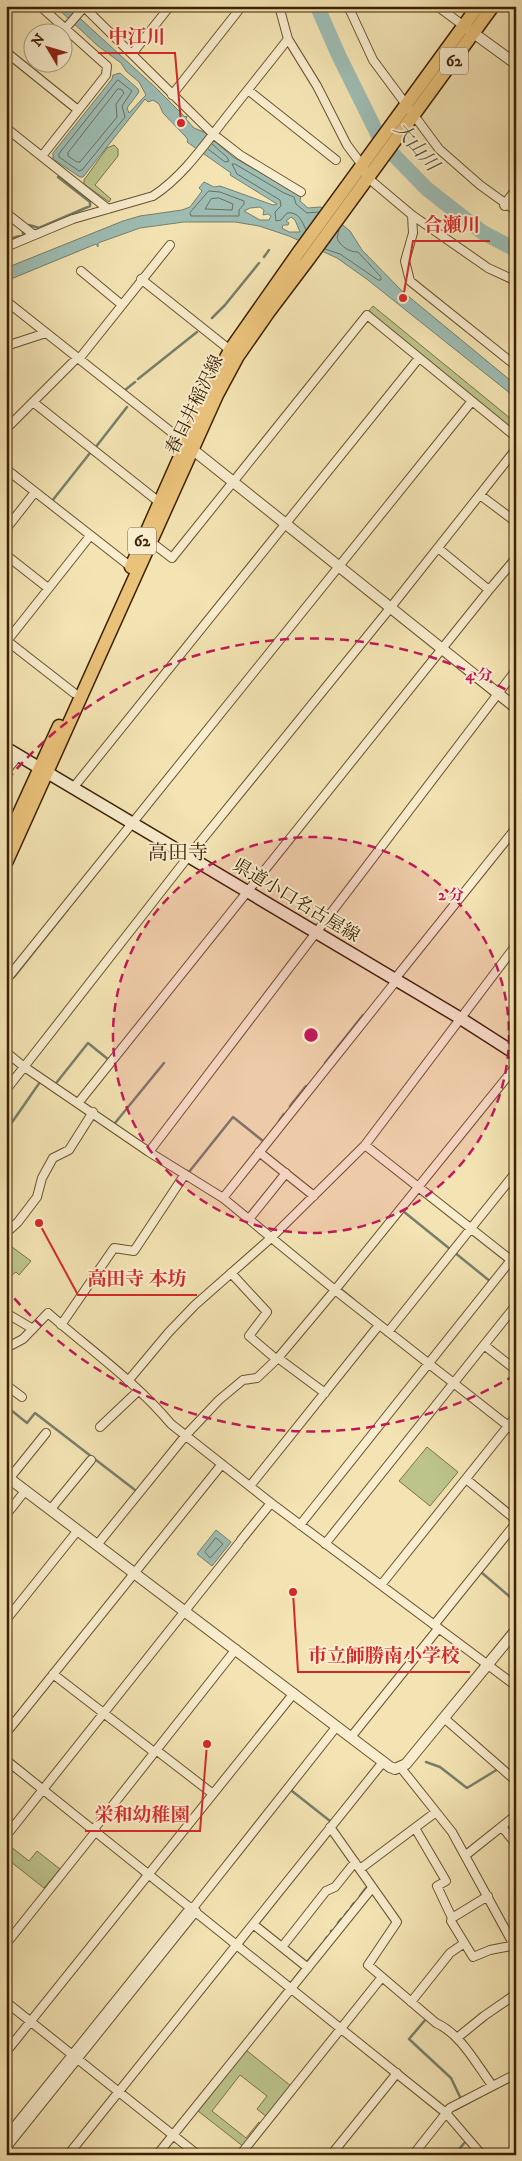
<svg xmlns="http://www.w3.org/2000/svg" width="522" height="2161" font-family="'IM FELL DW Pica','Noto Serif JP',serif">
  <rect width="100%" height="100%" fill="#f4e4b3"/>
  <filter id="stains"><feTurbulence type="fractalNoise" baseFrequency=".004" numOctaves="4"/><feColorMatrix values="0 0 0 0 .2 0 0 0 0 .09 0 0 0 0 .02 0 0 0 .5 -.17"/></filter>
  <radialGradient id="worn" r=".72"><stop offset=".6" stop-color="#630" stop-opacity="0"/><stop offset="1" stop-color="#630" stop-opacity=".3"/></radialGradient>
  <path fill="#bcc48c" stroke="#7c7247" d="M114 145 118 149V156L95 185 111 199 109 202 84 184V180L107 148Z
    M373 306 516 423V433L368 312Z
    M6 1239 8 1244 31 1261 19 1275 16 1272 12 1275 6 1269Z
    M427 1447 458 1472 430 1506 399 1481Z
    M6 1843 29 1861 37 1851 60 1869 44 1888 6 1858Z
    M246 2050 291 2086 267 2117 257 2109 267 2096 240 2075 212 2111 246 2138 259 2122 261 2125 244 2147 198 2111Z"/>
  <path fill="#9ebdb4" stroke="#777f6d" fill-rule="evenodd" d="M55 6H66L71 10 156 88 185 117 187 116 186 119 194 128 204 132 233 157 287 188 288 187 301 195 300 201 308 208 321 207 350 231 362 250 402 291 516 385V398L368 280 337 258 289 236 259 226 235 222H184L140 228 98 243V247L96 244 6 281V268L123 221 140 216 182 210 190 207 202 191 199 188 204 182 214 187 220 186 273 205 277 204 230 175 231 173 187 142 188 140 186 137 163 113 159 104 153 100 148 102 145 99 83 177H80L53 159V153L112 79 113 75 120 73 138 89 139 92 127 108 129 113 146 95 139 82 126 71 121 63 98 46ZM260 207 264 210 263 215 268 214 271 216 269 220H260L244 211 250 208ZM291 217 295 220 300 232H289L282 228 283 225H288L289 223 286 221Z
    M216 1530 231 1542 212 1566 197 1554Z"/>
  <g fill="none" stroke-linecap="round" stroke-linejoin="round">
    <path stroke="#6d6f5b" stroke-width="1" d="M118 80 132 91 122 106 125 117 82 170 79 171 59 157V154Z
      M118 89H121L124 93 116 104 117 117 80 162H77L68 156V153Z
      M208 149 225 162 229 161 227 157 212 144
      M209 191 220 192 244 201V204L239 210V216H191L190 213Z
      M219 198 233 204 232 210 205 209 211 199Z
      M306 230C302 221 298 211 287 213L281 220 276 221 275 212 281 206 280 200 237 174 232 164H235L284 193 294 197 296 204 307 213 318 212
      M325 249 340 254 378 280H381V277L358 252C349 252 341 247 337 238L339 230
      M216 1538 223 1544 210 1558 205 1552Z"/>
    <path stroke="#777f6d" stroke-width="2.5" d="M29 225 39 228 90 206V202L58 177
      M6 240 23 235V231
      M264 257 269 250
      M212 318 225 305 259 263
      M138 379 197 332
      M125 390 135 382
      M95 448 127 407
      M52 501 90 453
      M79 895 86 886
      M72 903 76 899
      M14 977 68 909
      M325 1063 363 1015
      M57 1082 88 1043 109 1060 110 1058
      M290 1106 306 1086
      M279 1121 284 1114
      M115 1123 164 1063
      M6 1131 40 1082
      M189 1172 233 1117 263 1141
      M508 1187 516 1193
      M403 1211 450 1249
      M454 1252 491 1282
      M342 1290 354 1300
      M6 1406 27 1423 35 1413 135 1490
      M481 1572 516 1602
      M426 1762 440 1767 467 1788 498 1769
      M292 1791 330 1821
      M135 1886 142 1877V1872
      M360 1896 366 1888
      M351 1907 354 1903
      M345 1915 348 1911
      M338 1923 341 1919
      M331 1931H332
      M325 1940 327 1937
      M319 1948 322 1944
      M307 1962 317 1950
      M295 1978 301 1970
      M426 2019 409 2039 451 2078 461 2099
      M455 2110 477 2098
      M454 2155 466 2141"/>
    <path stroke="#9ebdb4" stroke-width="15" d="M317 6 339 56 382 143 427 189 482 232 516 250"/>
    <defs>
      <path id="minor" d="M40 6 107 66 106 75 42 156
        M83 6 213 134 240 155 301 192
        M279 6 288 39 317 86 347 145 362 165 368 178 412 215 413 233 405 261 410 281 516 366
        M348 6 373 60 439 149 480 185 516 211
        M437 6 464 26
        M65 29 85 6
        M6 52 78 110
        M132 54 170 6
        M248 90 336 160
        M172 95 242 6
        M6 128 108 209
        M6 213 34 235
        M412 215 488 268 516 281
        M6 247 73 219 153 196C182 177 203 147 224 120 245 93 267 66 288 39
        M81 271 122 305
        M141 279 230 350
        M6 301 189 446
        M6 346 46 333
        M79 359 170 245
        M33 402 159 502
        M6 429 77 358
        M6 469 131 567
        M480 495 516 522
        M6 529 35 492
        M151 542 172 558 367 315 516 437
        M6 555 48 588
        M489 590 516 558
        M6 640 74 693
        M7 641 90 536
        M6 771 19 755
        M73 788 419 358
        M6 980 472 401
        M394 980 516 828
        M6 1052 23 1066 149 1152 223 1198 335 1290 516 1432
        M6 1090 188 857 391 607 516 449
        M79 1102 489 590 438 548
        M365 1145 516 1264
        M149 1152 516 670
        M259 1152 314 1196
        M223 1198 396 981
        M249 1219 286 1173
        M6 1233 18 1222 37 1197 42 1178 53 1158 69 1150 93 1112
        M231 1273 267 1312 249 1336 276 1359
        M6 1313 33 1329
        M61 1325 114 1248 134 1251 185 1174
        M388 1332 516 1172
        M484 1345 516 1370
        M6 1348 23 1339 48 1313C89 1349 136 1382 171 1424L271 1503 516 1686
        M278 1358 325 1393
        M128 1381 169 1332 195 1305 271 1238 365 1145 516 945
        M6 1385 22 1397
        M100 1427 138 1391
        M9 1479 46 1433
        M466 1479 516 1520
        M250 1486 379 1325
        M50 1510 91 1460
        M6 1515 25 1491
        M300 1525 511 1260
        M241 1540 271 1503
        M325 1544 516 1305
        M97 1545 186 1435 219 1400 243 1380 257 1378 278 1358 335 1290 516 1066
        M381 1585 516 1416
        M6 1620 78 1530
        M434 1625 516 1523
        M53 1674 154 1752
        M444 1718 516 1781
        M6 1733 222 1464
        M351 1737 438 1629
        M156 1750 213 1794
        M6 1760 446 2113 482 2155
        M401 1768 452 1832 516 1949
        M330 1827 397 1922 368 1965 436 2023C461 2034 476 2064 492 2085
        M502 1827 516 1844
        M415 1828 446 1881 437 1886 452 1918 451 1921 473 1957 490 1950 516 1945
        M94 1829 236 1649
        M6 1836 239 1543
        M466 1855 516 1815
        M360 1869 436 1812
        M193 1908 337 1726
        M452 1918 488 1896
        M253 1924 308 1968
        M6 1944 96 1831
        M282 1947 326 1891 335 1887 355 1862
        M6 2002 198 2155
        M411 2002 450 1953 463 1944
        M457 2038 484 2016 516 1994
        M6 2052 294 1693
        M6 2137 191 1907
        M6 2148 196 1911
        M68 2155 383 1762
        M157 2155 372 1888
        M240 2155 382 1977
        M331 2155 397 2073
        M413 2155 450 2108 516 2074"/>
      <path id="tertiary" d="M468 29 516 64
        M505 205 516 191
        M192 449 516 708
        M6 1476 390 1767 395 1769 406 1764 516 1630"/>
      <path id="secondary" d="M6 748 460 1018 516 1054"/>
      <path id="primary" d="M131 567 209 391 230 350 298 253 478 6
        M6 842 59 726
        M6 863 217 395 238 356 268 313 308 260 493 6"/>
    </defs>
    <use href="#minor" stroke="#6a522e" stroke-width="10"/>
    <use href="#tertiary" stroke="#6a522e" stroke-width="12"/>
    <use href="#secondary" stroke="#3c2102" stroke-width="14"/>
    <use href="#primary" stroke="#3c2102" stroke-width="15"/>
    <use href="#minor" stroke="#f8edce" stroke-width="8"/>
    <use href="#tertiary" stroke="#f8edce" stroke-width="10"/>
    <use href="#secondary" stroke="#f8edce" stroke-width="11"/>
    <use href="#primary" stroke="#eac27a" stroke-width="12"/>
  </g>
  <circle cx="311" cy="1035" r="198" fill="#c2185b" fill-opacity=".12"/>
  <g fill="none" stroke="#c2185b" stroke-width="2.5" stroke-dasharray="9 6">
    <circle cx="311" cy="1035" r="198"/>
    <path d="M515 1375A397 397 0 0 1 7 1290M7 780A397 397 0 0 1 515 695"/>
  </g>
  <g text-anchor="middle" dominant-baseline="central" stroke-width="4" stroke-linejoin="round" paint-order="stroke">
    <g fill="#f8edce" stroke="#745e3f" stroke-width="1">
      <rect x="440" y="47.5" width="28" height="27" rx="4"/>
      <rect x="128" y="527.5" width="28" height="27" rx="4"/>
    </g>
    <g font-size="16" font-weight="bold" fill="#3c2102">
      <text x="454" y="61">62</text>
      <text x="142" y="541">62</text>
    </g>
    <g font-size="18" fill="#3c2102" stroke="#f8edce">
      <text transform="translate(195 405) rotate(-64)">春日井稲沢線</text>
      <text transform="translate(296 901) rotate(31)">県道小口名古屋線</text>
    </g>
    <g font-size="19" font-style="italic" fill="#595037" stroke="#f8edce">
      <text transform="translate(416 147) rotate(49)">大山川</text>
    </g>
    <g font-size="20" fill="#3c2102" stroke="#f8edce">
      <text x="178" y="853">高田寺</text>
    </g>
  </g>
  <circle cx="311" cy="1035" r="8" fill="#c2185b" stroke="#f8edce" stroke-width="2.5"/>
  <g font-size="15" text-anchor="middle" font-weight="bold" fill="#c2185b" stroke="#f8edce" stroke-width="4" stroke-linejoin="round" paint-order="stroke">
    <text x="479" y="680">4 分</text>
    <text x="451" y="900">2 分</text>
  </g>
  <path fill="none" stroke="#d62828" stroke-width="2" d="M181 123L175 53H98M403 298L413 241H490M39 1223L78 1295H197M293 1592L298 1672H470M207 1744L200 1831H85"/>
  <g fill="#d62828" stroke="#f8edce" stroke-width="2">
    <circle cx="181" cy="123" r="5"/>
    <circle cx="403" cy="298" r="5"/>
    <circle cx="39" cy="1223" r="5"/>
    <circle cx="293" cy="1592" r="5"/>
    <circle cx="207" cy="1744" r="5"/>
  </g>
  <g font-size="19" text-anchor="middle" font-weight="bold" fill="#d62828" stroke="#f8edce" stroke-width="4" stroke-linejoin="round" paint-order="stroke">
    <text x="137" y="43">中江川</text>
    <text x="452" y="231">合瀬川</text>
    <text x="137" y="1285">高田寺 本坊</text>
    <text x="384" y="1662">市立師勝南小学校</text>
    <text x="142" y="1821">栄和幼稚園</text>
  </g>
  <rect width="522" height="2161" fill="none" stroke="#f4e4b3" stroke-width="25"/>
  <rect x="8" y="8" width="507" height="2146" fill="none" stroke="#3c2102" stroke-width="2.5"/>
  <rect x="12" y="12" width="497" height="2136" fill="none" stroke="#3c2102"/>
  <g transform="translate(48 48) rotate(308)"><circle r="24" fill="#f8edce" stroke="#ad9b7c"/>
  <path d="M0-4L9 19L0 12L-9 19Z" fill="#8f2418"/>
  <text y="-8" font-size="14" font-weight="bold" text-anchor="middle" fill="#3c2102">N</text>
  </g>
  <rect width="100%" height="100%" filter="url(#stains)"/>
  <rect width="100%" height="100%" fill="url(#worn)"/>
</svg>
